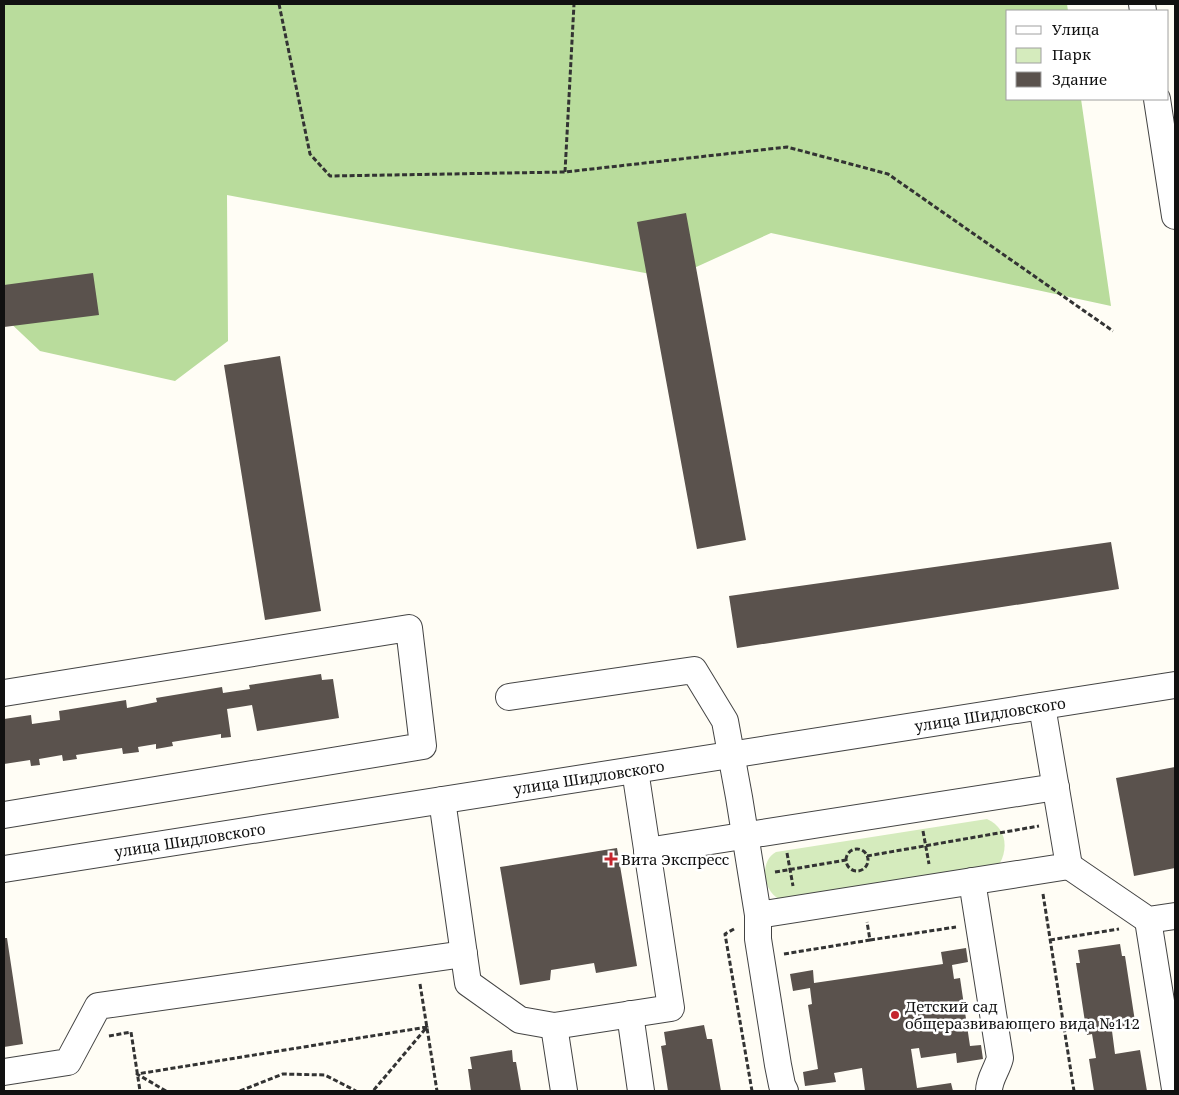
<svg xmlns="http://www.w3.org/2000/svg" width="1179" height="1095" font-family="'Noto Serif',serif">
  <rect width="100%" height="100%" fill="#fffdf5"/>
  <path fill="#d5ebbd" d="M987 819C1005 827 1009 846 1000 863L993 867 779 899C763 891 759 861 776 852Z"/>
  <path fill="#b9dc9c" d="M4 4H1067L1068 11H1008V99H1081L1111 306 771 233 672 278 227 195 228 341 175 381 40 351 4 317Z"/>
  <path fill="#5a524d" d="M686 213 746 540 697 549 637 222Z
    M93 273 99 315 4 327V285Z
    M280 356 321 611 265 620 224 365Z
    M1111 542 1119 589 737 648 729 596Z
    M321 674 322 680 333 679 339 718 257 731 252 705 227 709 231 737 221 738V734L172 742 173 746 156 749V744L138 747 139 752 123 754 122 748 76 755 77 759 63 761 62 755 39 759 40 765 31 766 30 760 4 764V719L31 715 32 724 60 720 59 711 126 700 127 708 157 702 156 698 222 687 223 693 250 689 249 685Z
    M1175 767V868L1134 876 1116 778Z
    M617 848 637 966 596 973 594 963 551 970 550 980 520 985 500 867Z
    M4 938H7L23 1044 4 1047Z
    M1120 944 1122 956H1125L1136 1028 1112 1031 1115 1054 1140 1050 1147 1091H1094L1089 1059 1096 1058 1092 1034 1087 1035 1076 963H1080L1078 950Z
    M966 948 968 962 952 965 954 979 960 978 970 1046 981 1045 983 1059 957 1063 956 1053 921 1058 919 1048 911 1049 917 1088 951 1083 953 1091H865L862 1068 834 1073 836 1082 805 1086 803 1072 818 1069 808 1005 812 1004 810 988 793 991 790 974 813 970 814 983 943 964 941 952Z
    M704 1025 707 1039H712L721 1091H668L661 1046 666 1045 664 1032Z
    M512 1050 513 1062H516L521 1091H471L468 1069H472L470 1057Z"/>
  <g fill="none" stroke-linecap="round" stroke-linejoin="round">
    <defs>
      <g id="minor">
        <path d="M1142 4 1143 11"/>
        <path d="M1157 99 1175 216"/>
        <path d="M4 693 409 628 423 746 4 815"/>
        <path d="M509 697 694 670 725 721 739 797 758 915 1069 866 1042 706"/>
        <path d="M442 800 468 983 520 1020 554 1026 671 1008 635 770"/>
        <path d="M647 851 1056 787"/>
        <path d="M1069 866 1148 920 1175 916"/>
        <path id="s1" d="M4 869 1175 685"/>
        <path d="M972 881 1000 1058C997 1070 989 1079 989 1091"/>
        <path d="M758 915V939L778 1065 782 1085 785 1091"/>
        <path d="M1148 920 1175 1089"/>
        <path d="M630 1014 641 1091"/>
        <path d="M554 1026 564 1091"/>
        <path d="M4 1072 68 1062 98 1006 464 954"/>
      </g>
    </defs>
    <use href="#minor" stroke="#444" stroke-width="28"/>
    <path stroke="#333" stroke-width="3" stroke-dasharray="5 2.5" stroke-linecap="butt" d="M279 4 310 154 330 176 565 172 787 147 888 174 1113 331
      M565 172 574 4
      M923 831 929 864
      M846 860a11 11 0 1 1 22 0a11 11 0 1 1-22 0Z
      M787 853 793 886
      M867 856 1039 826
      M775 872 846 860
      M1043 894 1074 1091
      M734 929 725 934 752 1091
      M870 940 956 927
      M1050 940 1119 929
      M784 954 870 940 867 922
      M420 984 437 1091
      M109 1036 131 1032 140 1091
      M166 1091 137 1074 427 1027 373 1091
      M240 1091 283 1074 325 1075 356 1091"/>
    <use href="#minor" stroke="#fff" stroke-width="26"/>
  </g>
  <g fill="#c4262e" stroke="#fff" stroke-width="2">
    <path d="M608.5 851.5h5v5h5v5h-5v5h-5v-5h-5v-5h5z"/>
    <circle cx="895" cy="1015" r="5"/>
  </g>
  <g text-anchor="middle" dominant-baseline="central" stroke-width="5" stroke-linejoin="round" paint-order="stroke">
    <g font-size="15" fill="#111" stroke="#fff">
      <text stroke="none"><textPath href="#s1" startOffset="998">улица Шидловского</textPath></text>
      <text stroke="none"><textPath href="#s1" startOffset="592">улица Шидловского</textPath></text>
      <text stroke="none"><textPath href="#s1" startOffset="188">улица Шидловского</textPath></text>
    </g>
    <g font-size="15" fill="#111" stroke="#fff" text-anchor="start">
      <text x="621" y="859">Вита Экспресс</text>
      <text x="905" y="1006">Детский сад<tspan x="905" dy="17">общеразвивающего вида №112</tspan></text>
    </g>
  </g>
  <rect width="1179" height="1095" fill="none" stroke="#111111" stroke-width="10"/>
  <rect x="1006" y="10" width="162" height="90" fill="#ffffff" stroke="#a0a0a0"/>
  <rect x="1016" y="26" width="25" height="8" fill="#ffffff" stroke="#a0a0a0"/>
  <text x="1052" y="35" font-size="15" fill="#111111">Улица</text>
  <rect x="1016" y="48" width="25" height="15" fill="#d5ebbd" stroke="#a0a0a0"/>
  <text x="1052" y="60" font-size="15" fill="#111111">Парк</text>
  <rect x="1016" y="72" width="25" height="15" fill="#5a524d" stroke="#a0a0a0"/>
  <text x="1052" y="85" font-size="15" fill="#111111">Здание</text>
</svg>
